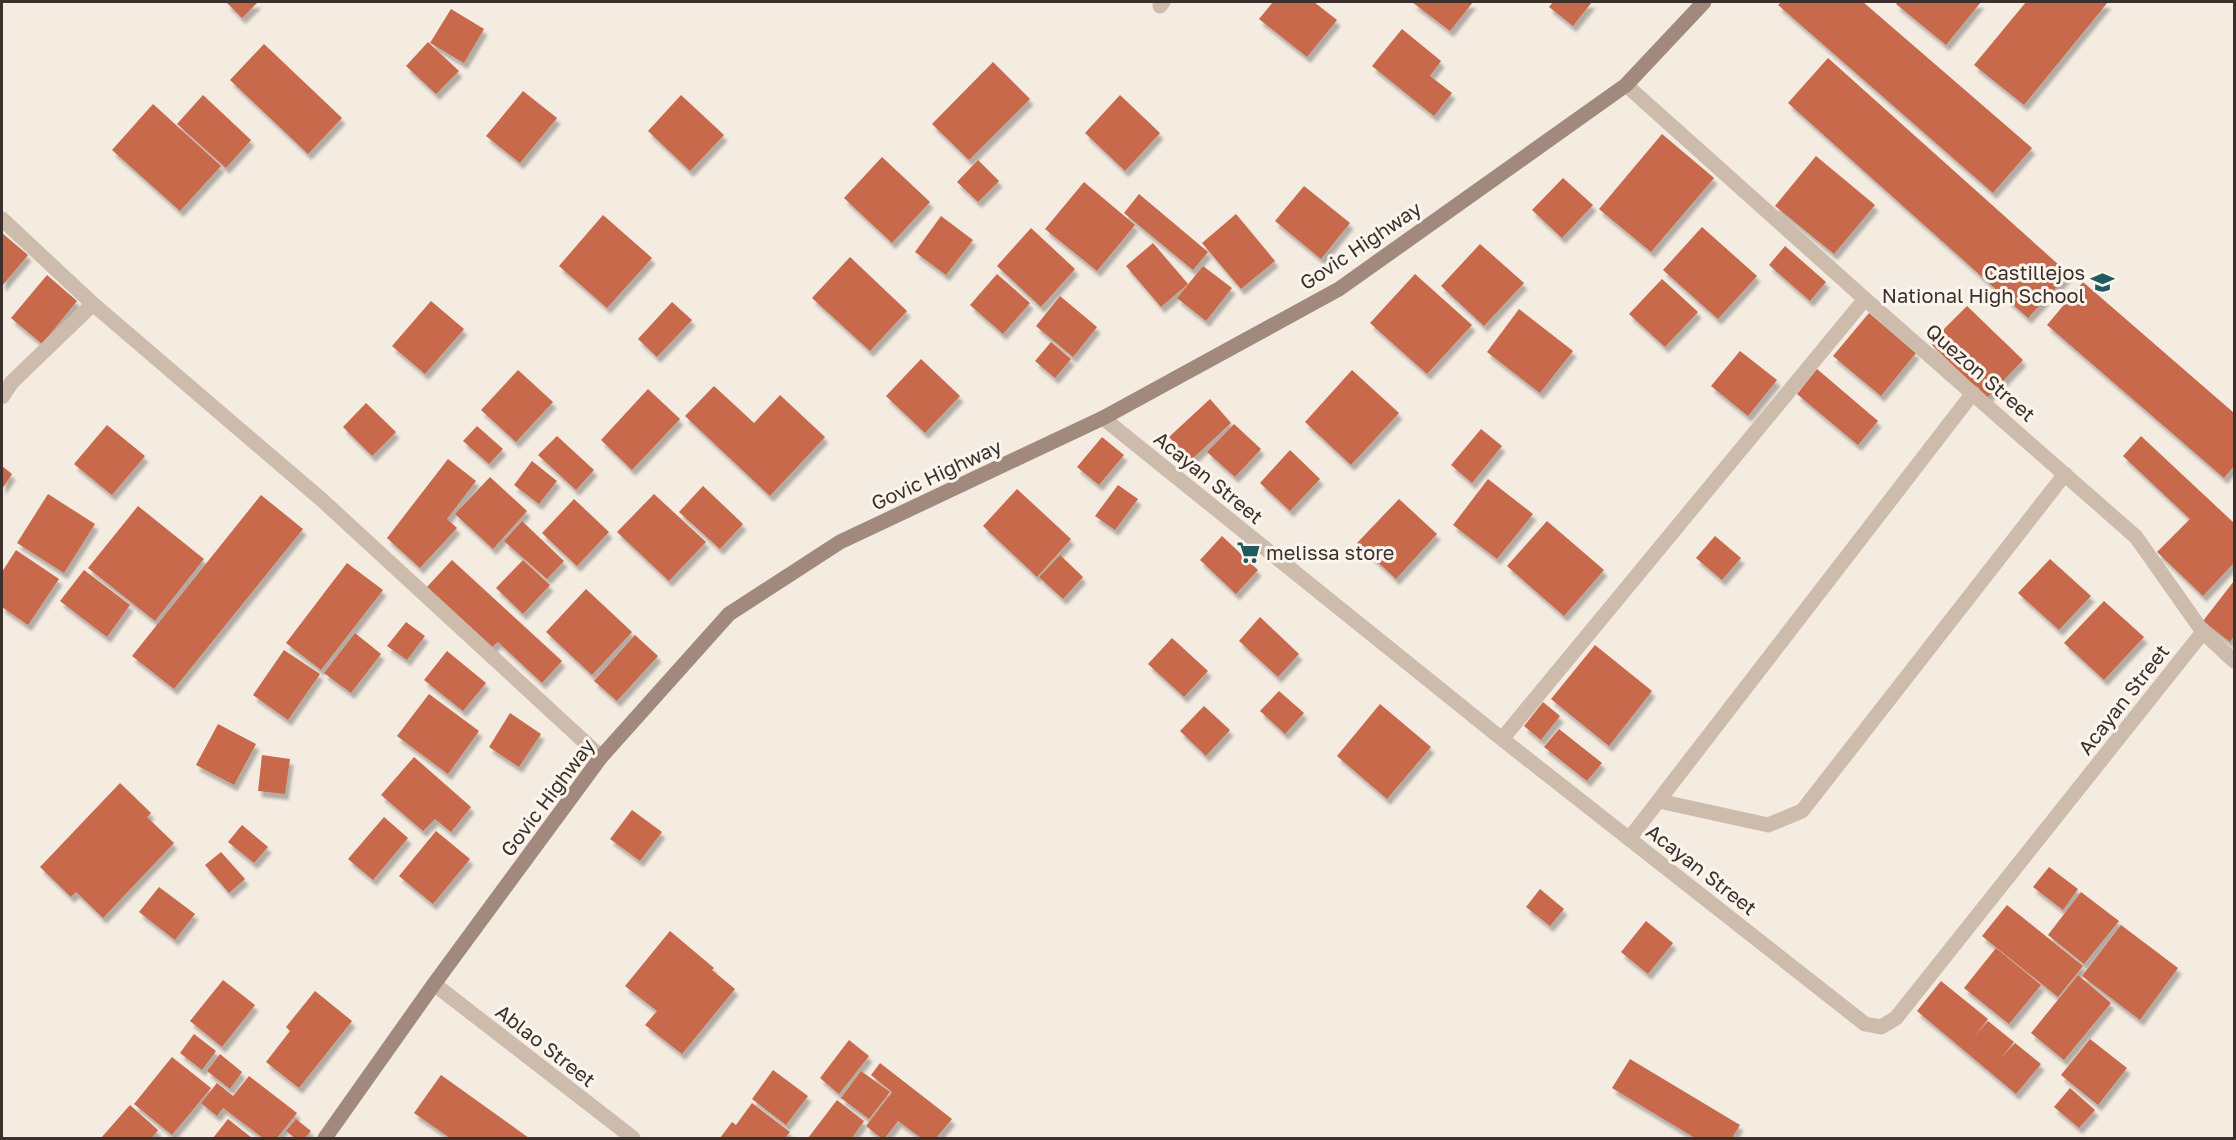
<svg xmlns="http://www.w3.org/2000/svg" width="2236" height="1140" font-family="'Golos Text',sans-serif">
  <defs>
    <filter id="shadow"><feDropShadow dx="3.5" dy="6" stdDeviation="1.5" flood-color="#0004"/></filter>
  </defs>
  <rect width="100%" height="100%" fill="#f4ebe1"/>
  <path fill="#c8694b" filter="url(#shadow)" d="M226 2H258L242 18Z
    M1273 2H1314L1337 20 1307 57 1259 19Z
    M1412 2H1473L1450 31Z
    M1553 2H1592L1573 26 1549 7Z
    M1781 2H1863L2032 148 1993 193 1778 5Z
    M1898 2H1981L1946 45 1896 4Z
    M2026 2H2108L2024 105 1974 65Z
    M451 9 484 29 464 63 430 43Z
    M1402 29 1441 61 1430 76 1452 93 1434 116 1372 66Z
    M428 42 459 71 436 94 406 66Z
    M264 44 342 118 308 154 230 80Z
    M1828 58 2069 274 2028 318 1788 103Z
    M993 62 1030 99 969 160 932 124Z
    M523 91 557 118 520 163 486 136Z
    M203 95 251 140 226 168 177 124Z
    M681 95 724 135 690 171 648 131Z
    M1120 95 1160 133 1125 171 1085 133Z
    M153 104 221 166 180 211 112 150Z
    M1662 134 1714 178 1651 252 1599 209Z
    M1816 156 1875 205 1834 254 1775 206Z
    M882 157 930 202 892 243 844 198Z
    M978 160 999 181 978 202 957 182Z
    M1563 178 1593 205 1562 238 1532 210Z
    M1084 182 1135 225 1097 271 1045 229Z
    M1304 186 1350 223 1321 259 1275 221Z
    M1139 194 1208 252 1193 270 1124 213Z
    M1236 214 1275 261 1241 289 1202 243Z
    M603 215 652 258 607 308 559 266Z
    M941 216 973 240 946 275 915 252Z
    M1702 227 1757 276 1718 319 1663 270Z
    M1031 228 1075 269 1041 307 997 266Z
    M2 233 28 255 2 286Z
    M1153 243 1188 284 1161 307 1126 266Z
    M1480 244 1524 283 1484 326 1441 286Z
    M1785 246 1826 282 1810 301 1769 265Z
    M850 257 907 311 870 351 812 298Z
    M1203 266 1232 288 1206 321 1177 298Z
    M997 274 1030 303 1003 334 970 305Z
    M1415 274 1472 325 1427 374 1370 323Z
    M47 275 77 301 42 344 11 318Z
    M1662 279 1698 312 1665 347 1629 314Z
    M2083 282 2234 413V466L2224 478 2047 325Z
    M1060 296 1097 327 1073 357 1036 326Z
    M431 301 464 329 425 374 392 346Z
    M672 302 692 320 657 357 638 339Z
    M1967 306 2023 360 1987 398 1930 343Z
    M1519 309 1573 351 1540 393 1487 352Z
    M1869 313 1916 353 1881 396 1833 356Z
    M1051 342 1071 359 1055 378 1035 361Z
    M1740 351 1777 380 1748 416 1711 386Z
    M921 359 960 396 925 433 886 396Z
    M1817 369 1878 421 1858 445 1797 394Z
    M518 370 553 402 516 442 481 410Z
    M1352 370 1399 413 1351 465 1305 422Z
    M714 386 754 423 780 395 825 437 770 496 685 416Z
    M648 389 680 419 632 470 601 440Z
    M1210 399 1231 423 1190 461 1169 437Z
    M366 403 396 432 372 456 343 427Z
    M1234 424 1261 449 1235 477 1207 452Z
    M107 425 145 456 112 495 74 464Z
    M477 426 503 449 489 464 463 441Z
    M1481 429 1502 446 1472 483 1451 465Z
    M557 436 594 470 576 490 538 455Z
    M2141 436 2234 523V563L2203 596 2157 552 2190 519 2123 456Z
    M1102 437 1124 455 1099 485 1077 467Z
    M1290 450 1320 479 1290 511 1260 483Z
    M448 459 476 481 447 519 457 528 420 568 387 538Z
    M532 461 557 481 539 504 514 485Z
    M2 466 12 474 2 489Z
    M490 477 527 511 493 549 455 514Z
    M1488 479 1533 514 1497 559 1453 525Z
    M1118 485 1138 499 1115 530 1095 516Z
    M703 486 743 524 720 549 679 512Z
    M1017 489 1071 539 1037 577 983 526Z
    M48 494 95 524 64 573 17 543Z
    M654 494 706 542 669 581 617 532Z
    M261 495 303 529 174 689 132 656Z
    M574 499 609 532 577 566 542 533Z
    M1399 499 1437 534 1396 579 1357 543Z
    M138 506 204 559 155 621 88 568Z
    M522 521 564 561 547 579 504 541Z
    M1547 521 1604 570 1564 616 1507 566Z
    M1222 536 1258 570 1236 594 1200 560Z
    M1715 536 1741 558 1722 580 1696 558Z
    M16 550 59 579 28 625 2 607V572Z
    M1060 555 1083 577 1063 599 1039 577Z
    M2050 559 2091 596 2059 630 2018 593Z
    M452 560 562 661 542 683 498 642 491 648 426 588Z
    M523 560 550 585 523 614 496 588Z
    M347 563 383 590 321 670 286 643Z
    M84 570 130 605 107 637 60 601Z
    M2234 581V636L2230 642 2203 621Z
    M586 589 632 632 592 675 546 632Z
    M2104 601 2144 637 2104 680 2064 643Z
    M1260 617 1299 654 1278 677 1239 641Z
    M406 622 425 636 407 660 387 646Z
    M355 633 381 654 351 693 324 673Z
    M635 635 658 656 617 701 594 681Z
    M1172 638 1208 671 1184 697 1148 664Z
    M1595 645 1652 691 1609 746 1551 699Z
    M284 650 320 674 288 720 253 695Z
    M447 651 486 683 463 711 424 680Z
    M1279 691 1304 713 1285 734 1260 711Z
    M429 694 479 731 448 774 397 736Z
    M1543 702 1560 716 1541 740 1524 726Z
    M1380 704 1431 747 1387 799 1337 756Z
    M1204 706 1230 730 1206 756 1180 731Z
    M510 713 541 734 519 767 489 747Z
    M218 724 256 744 234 785 196 765Z
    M1559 729 1602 763 1587 781 1544 747Z
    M262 755 290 759 285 794 258 791Z
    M414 757 471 807 451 832 435 819 423 831 381 795Z
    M120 783 151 813 147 817 174 843 103 918 76 892 71 897 40 867Z
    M632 810 662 832 640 861 610 839Z
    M384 817 408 838 373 880 348 859Z
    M242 825 268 847 254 863 228 842Z
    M436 831 470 859 433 904 399 876Z
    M221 852 245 879 229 893 205 865Z
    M2049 867 2078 889 2063 910 2033 887Z
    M159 887 195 914 175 940 139 912Z
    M1540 889 1564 909 1550 926 1526 907Z
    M2081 892 2119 921 2084 964 2048 935Z
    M2007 905 2083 966 2058 997 1982 936Z
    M1646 921 1673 943 1648 974 1621 952Z
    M2121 925 2178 968 2140 1020 2082 976Z
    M670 931 714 968 712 970 735 989 682 1054 645 1025 657 1011 625 986Z
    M1996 948 2041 985 2009 1024 1964 988Z
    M2078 975 2111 1003 2064 1060 2031 1033Z
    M223 980 255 1005 222 1047 190 1021Z
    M1941 981 1988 1019 1975 1036 1988 1021 2014 1042 2000 1059 2015 1043 2041 1064 2016 1094 1917 1011Z
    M315 991 352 1021 299 1088 266 1062 290 1031 286 1027Z
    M194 1034 216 1051 202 1070 180 1053Z
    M2090 1039 2127 1068 2098 1105 2061 1075Z
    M849 1040 869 1056 839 1094 820 1078Z
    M220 1054 242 1072 230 1089 207 1071Z
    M172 1057 211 1088 172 1135 134 1104Z
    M1630 1059 1740 1125 1732 1138H1695L1612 1088Z
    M880 1063 952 1119 936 1138H921L898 1121 885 1138H881L866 1126 892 1092 871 1075Z
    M773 1070 808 1096 786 1125 752 1099Z
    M861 1071 890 1092 869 1119 841 1098Z
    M441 1075 529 1138H450L414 1113Z
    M249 1076 297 1113 277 1138H263L223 1108 217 1116 201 1103 217 1083 233 1096Z
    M2070 1088 2095 1110 2079 1128 2054 1107Z
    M837 1100 864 1121 852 1138H808Z
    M752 1103 790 1132 785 1138H720L732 1122 736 1125Z
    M130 1105 158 1130 152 1138H101Z
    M228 1119 252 1138H213Z
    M296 1119 311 1131 305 1138H295L286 1131Z"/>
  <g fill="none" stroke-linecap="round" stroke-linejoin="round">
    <path stroke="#cdbbac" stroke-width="15" d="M1160 6 1163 2
      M2 219 93 304 322 500 601 757
      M2 397 12 382 93 304
      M1103 418 1502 739 1865 1024 1881 1027 1896 1018 2203 632
      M1502 739 1865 299
      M1659 801 1768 825 1802 811 2065 474
      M1629 839 1973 393
      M434 984 633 1138"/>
    <path stroke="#cdbbac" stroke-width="15" d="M1626 85 1865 299 2136 537 2203 632 2234 661"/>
    <path stroke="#a18a7d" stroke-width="15" d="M325 1138 434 984 601 757 729 614 840 542 1103 418 1339 289 1626 85 1704 2"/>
  </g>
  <defs>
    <symbol id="school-bare" viewBox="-9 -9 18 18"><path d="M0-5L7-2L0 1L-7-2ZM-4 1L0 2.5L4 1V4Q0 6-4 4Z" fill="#1f5a5e" stroke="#fbf5ee" stroke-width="2.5" paint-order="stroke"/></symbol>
    <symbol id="supermarket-bare" viewBox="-9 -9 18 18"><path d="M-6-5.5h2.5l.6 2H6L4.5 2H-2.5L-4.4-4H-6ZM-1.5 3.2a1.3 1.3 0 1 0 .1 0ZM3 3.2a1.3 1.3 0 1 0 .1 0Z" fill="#1f5a5e" stroke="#fbf5ee" stroke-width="2.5" paint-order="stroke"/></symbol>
  </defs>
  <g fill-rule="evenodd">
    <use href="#school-bare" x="2086" y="266" width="33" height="33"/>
    <use href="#supermarket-bare" x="1232" y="536" width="33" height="33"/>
  </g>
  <g text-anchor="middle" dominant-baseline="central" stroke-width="6" stroke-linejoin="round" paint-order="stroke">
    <g font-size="20" fill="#3b302b" stroke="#fbf5ee">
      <text transform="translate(1360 245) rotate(-34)">Govic Highway</text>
      <text transform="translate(1981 372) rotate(41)">Quezon Street</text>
      <text transform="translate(936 474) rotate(-25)">Govic Highway</text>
      <text transform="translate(1209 477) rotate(39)">Acayan Street</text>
      <text transform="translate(2123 699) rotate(-52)">Acayan Street</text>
      <text transform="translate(547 797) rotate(-53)">Govic Highway</text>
      <text transform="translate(1702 869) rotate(38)">Acayan Street</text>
      <text transform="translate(546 1045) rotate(38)">Ablao Street</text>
    </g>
    <g font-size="20" fill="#3b302b" stroke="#fbf5ee" text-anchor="end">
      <text x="2085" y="272">Castillejos<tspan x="2085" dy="23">National High School</tspan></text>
      <text x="1266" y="552" text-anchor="start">melissa store</text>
    </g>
  </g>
  <rect width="2236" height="1140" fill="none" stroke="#3b302b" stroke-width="6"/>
</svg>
